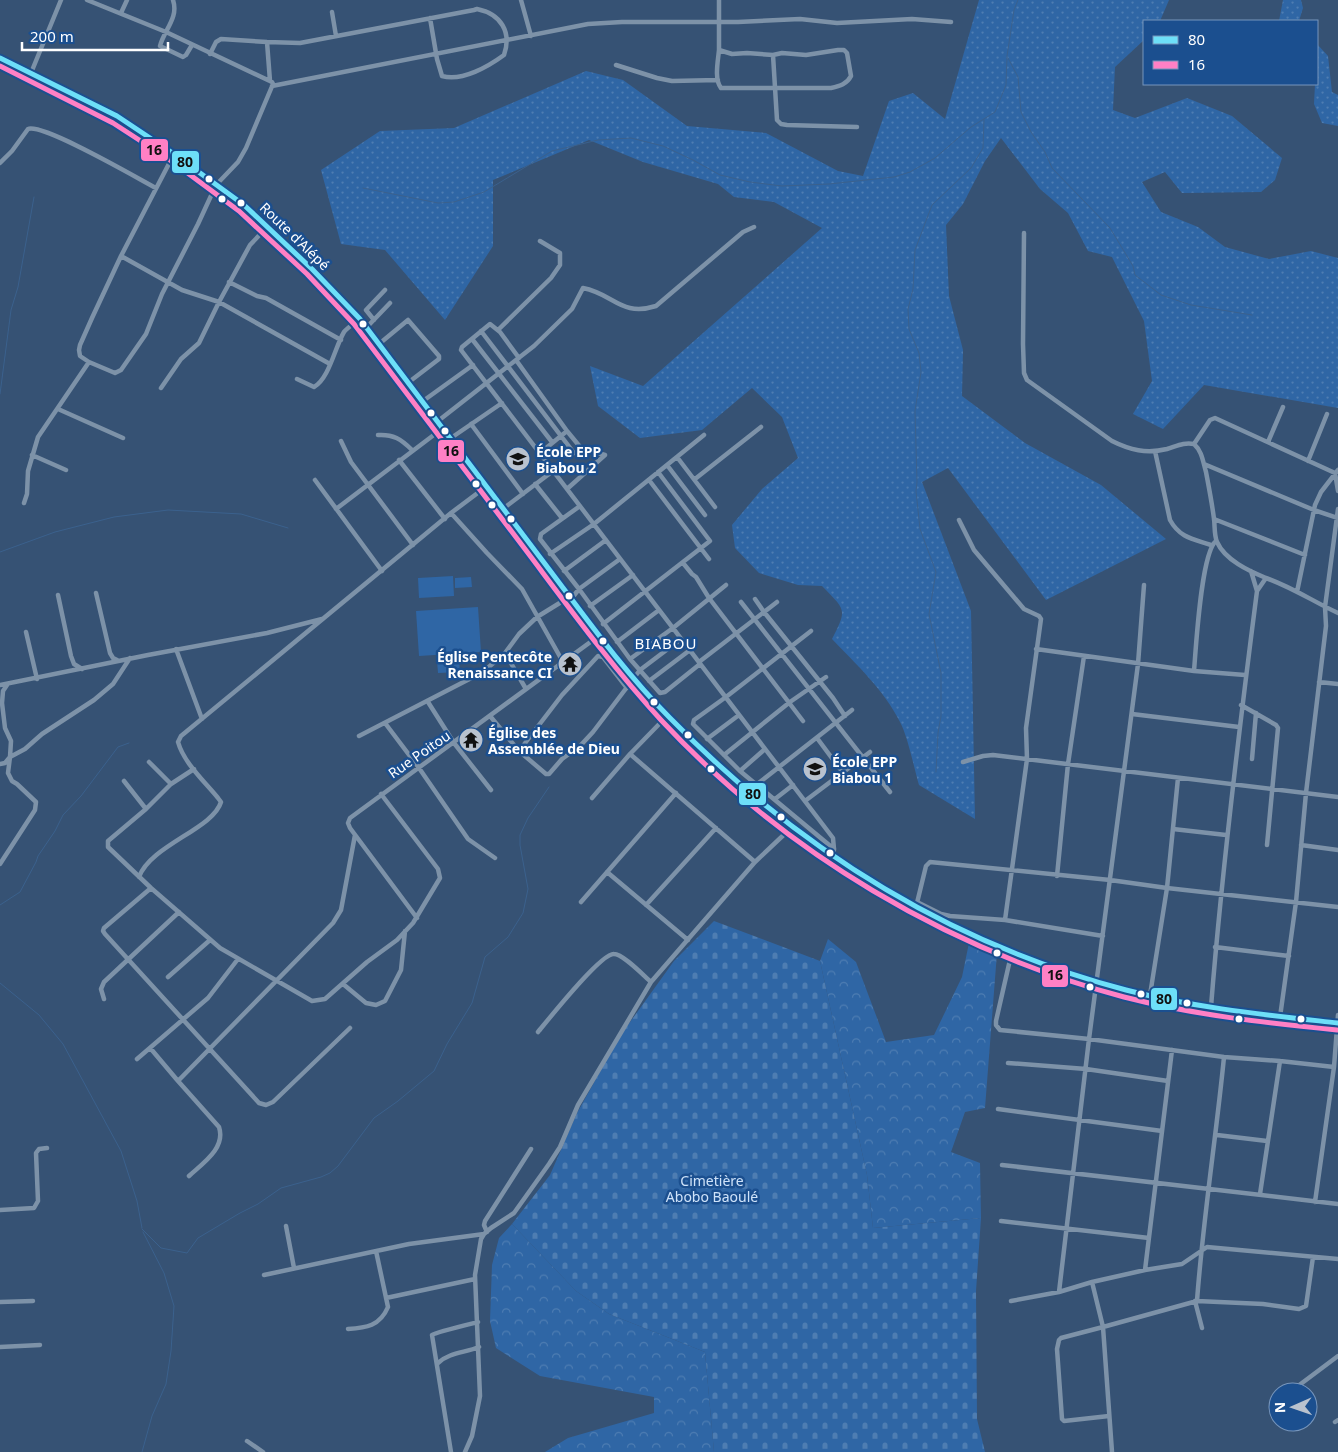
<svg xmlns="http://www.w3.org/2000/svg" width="1338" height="1452" font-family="'Noto Sans',sans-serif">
  <defs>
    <pattern id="grass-dots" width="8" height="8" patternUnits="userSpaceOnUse" patternTransform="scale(1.25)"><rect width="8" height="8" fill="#2f66a5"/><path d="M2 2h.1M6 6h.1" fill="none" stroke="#4e7db2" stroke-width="1.8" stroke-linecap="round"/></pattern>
    <pattern id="forest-crowns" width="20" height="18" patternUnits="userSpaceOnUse" patternTransform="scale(1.25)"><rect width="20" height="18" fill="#2f66a5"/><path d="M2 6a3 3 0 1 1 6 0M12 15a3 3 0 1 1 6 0" fill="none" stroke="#4e7db2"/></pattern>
    <pattern id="cemetery-stones" width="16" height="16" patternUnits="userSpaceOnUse" patternTransform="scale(1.25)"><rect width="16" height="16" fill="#2f66a5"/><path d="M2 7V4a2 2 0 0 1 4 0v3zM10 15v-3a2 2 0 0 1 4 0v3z" fill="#4e7db2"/></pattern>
  </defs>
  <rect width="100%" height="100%" fill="#365274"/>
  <path fill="url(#grass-dots)" d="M979 0H1169L1160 21H1144V40L1115 67 1113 110 1135 118 1187 98 1232 116 1282 158 1275 180 1261 192 1182 193 1165 172 1142 182 1161 212 1198 227 1225 247 1269 259 1311 251 1338 258V408L1204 385 1163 429 1133 414 1152 381 1144 321 1112 257 1088 251 1068 213 1040 189 1001 138 985 161 963 204 946 225 949 296 963 350 962 396 1025 443 1101 485 1166 539 1046 600 948 468 922 482 971 611 975 819 919 785C914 768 908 737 900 722 884 690 856 664 832 639 848 608 845 610 822 586L798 585 759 573 735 548 732 525 762 489 798 458 782 417 752 388 702 430 640 438 598 406 590 366 643 386 822 228 774 202 734 197 718 184 643 162 589 140 493 180V246L445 320 385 250 341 244 321 170 380 131 454 128 586 71 623 80 687 126 766 133 838 171 863 176 889 101 913 93 945 119Z
    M1283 0H1301L1303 8 1299 21H1279Z
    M1317 44 1328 56 1332 92 1338 95V126L1322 123 1314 104 1315 84H1317Z"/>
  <path fill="url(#forest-crowns)" d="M970 938 997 953 985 1108 965 1112 951 1152 980 1163 981 1218 873 1228 867 1175 820 961 828 939 856 962 886 1042 934 1035 962 977Z
    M512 1224 576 1291 609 1314 705 1352 714 1452H545L568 1438 654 1413V1397L540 1376 496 1348 490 1321 492 1265 499 1238Z"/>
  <path fill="url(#cemetery-stones)" d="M714 921 820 961 867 1175 873 1228 981 1218 976 1291 977 1419 985 1452H714L705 1352 609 1314 576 1291 512 1224 550 1175 577 1113 620 1036 674 961Z"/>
  <path fill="#2f66a5" d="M453 576 454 596 419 598 418 578Z
    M471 577 472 587 455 588V578Z
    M478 607 481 652 419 656 416 611Z
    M459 659 460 672 438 673 437 660Z"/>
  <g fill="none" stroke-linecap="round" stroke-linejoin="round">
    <path stroke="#3b618d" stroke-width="1" d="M1008 58 1018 77 1021 112 1031 132 1045 152 1052 168 1110 228 1133 266 1135 275 1161 295 1191 305 1252 315
      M363 188 438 203 454 202 484 192 552 151 598 140 631 138 663 146 693 160 720 175 750 182 782 186 829 184 894 177 910 172 935 158 971 127 995 112 1006 85 1007 56 1014 10 1018 0
      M0 394 11 310 18 287 34 197
      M0 552 55 532 114 517 168 510 241 514 288 528
      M936 772 938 733 941 716V673L929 614 936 572 920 529 916 491 917 482 915 411 921 372 919 353 909 329 908 309 913 289 915 250 932 205 971 168 983 148 984 120
      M0 905 20 892 36 862 38 856 55 831 63 815 81 796 118 747 129 743
      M0 983 39 1015 63 1044 121 1151 137 1201 142 1228
      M142 1229 161 1248 187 1253 198 1238 240 1213 258 1204 281 1188 321 1177 330 1173 338 1166 374 1118 398 1101 434 1071 447 1044 472 1003 485 957 508 937 523 913 528 889 520 845V835L528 818 549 787
      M142 1452 152 1416 166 1384 171 1351 174 1306 164 1273 143 1232"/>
    <path stroke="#7d92a8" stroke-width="4.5" d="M87 0 166 32 272 82 273 84 246 148 238 162 216 185 198 224 162 294 146 334 121 370 115 373 89 362 80 356 79 350 80 345 92 318 121 256 174 154
      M173 0C179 18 164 30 160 46L183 57 186 55 192 45
      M521 0 531 36
      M332 12 336 36
      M121 13 127 0
      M267 42 270 81
      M719 50 732 54 747 53 773 55 782 53 806 55 838 50H844L847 53 851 76C847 84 840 86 831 88H721C714 79 718 61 719 50Z
      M719 50V0
      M210 54 216 42 221 39 267 42 300 43 474 10 477 9C501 14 512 32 504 55 489 66 462 82 442 76L437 59 430 18
      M773 55 777 120 781 124 787 125 857 127
      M616 65 657 78 672 81 718 80
      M31 73 61 0
      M272 86 588 24 622 22H738L800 19 837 23 912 19 951 22
      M0 163 12 151 28 129C43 123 137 178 156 188
      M1024 233 1023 344 1024 373 1027 380 1112 441C1130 450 1146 454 1167 449 1177 446 1184 442 1194 444 1202 451 1203 462 1206 472 1209 488 1212 503 1214 519 1215 526 1214 535 1217 542 1225 560 1249 571 1266 578
      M121 256 182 290 219 302 250 245 268 226
      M229 282 257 296 266 298 341 340
      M374 320 366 310 385 290
      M366 328 390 303
      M498 330 551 278 560 265V253L540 241
      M481 331 574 453
      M472 339 552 442
      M379 344 408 320 439 356V359L409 382
      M519 358 500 332 490 324 462 347 461 350 833 838 834 849 833 858
      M516 360 534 346 572 309 583 288C614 294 621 317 656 306L743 232 754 227
      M297 379 314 387C329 379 335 347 344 332 348 327 355 323 360 319
      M161 388 181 359 199 343 219 302 330 364
      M423 401 473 365
      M58 409 123 438
      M438 421 516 360 567 431 540 453
      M471 424 523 494
      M567 431 581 448 605 455 567 489
      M378 435C393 434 401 439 412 450
      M451 438 502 403
      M341 441 351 462 413 545
      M1268 442 1283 407
      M1194 444 1210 420 1215 418 1335 473 1338 491
      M1155 451 1170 520C1180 538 1193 539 1211 545
      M32 455 66 470
      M677 457 715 507
      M399 460 445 519
      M1308 461 1327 414
      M1204 464 1314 510 1338 518
      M667 465 705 515
      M695 479 761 427
      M315 480 382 571
      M649 480 709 559
      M535 484 562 518
      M24 503 27 494 28 471 38 437 89 362
      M580 506 541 534 540 539 579 589 630 659 660 693 665 692 700 664
      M504 508 553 471
      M336 509 443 428
      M451 513 487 553 522 589 563 662
      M1214 519 1305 555
      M959 520 974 550 1024 609 1039 616 1041 619 1026 728 1027 759 1005 920
      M550 554 594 524 704 435
      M683 563 692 574 696 577 709 598 803 721
      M564 571 606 540
      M1251 571 1257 591
      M1297 592 1315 505 1321 492 1338 470
      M96 593 110 653 113 658 117 660
      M58 595 71 656 74 664 82 669
      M572 598 579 589 620 559
      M755 599 764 612 833 698 845 716
      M741 602 890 792
      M590 606 633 575
      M603 624 710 541 658 472
      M811 631 726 697 694 720 693 724 740 771 834 849
      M26 632 37 679
      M617 642 659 610
      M176 649 202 719
      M1036 649 1194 671 1245 675
      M505 653 526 689
      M630 659 673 628 726 585
      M699 662 777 602
      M1194 671C1196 648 1201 553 1216 541
      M649 681 690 650
      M1319 682 1338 684
      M0 685 148 655 267 633 322 619
      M428 702 454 743 491 790
      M1241 705 1276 725 1278 728 1267 845
      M1132 714 1239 727
      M490 716 519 751 562 695 598 656 603 657 627 688
      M385 723 419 768 468 839 495 858
      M359 736 483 672 505 653 519 634 537 617 571 596
      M817 738 843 773
      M707 739 739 715
      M519 751 546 774H549L562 759 580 746 593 732 640 670 681 639
      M630 754 755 862
      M724 755 790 702 826 677
      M1252 759 1256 713
      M149 762 171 784
      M963 762 983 756 993 755 1338 797
      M0 764 5 763 10 757 11 741 5 728 2 703 3 691 7 685
      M194 769 171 784 146 809 108 841V847L151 888 220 948 312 1001 325 999 367 962 397 940 413 923 440 878 438 869 381 794
      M740 771 765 749
      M124 781 146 809
      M756 785 852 710
      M592 798 630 754 667 716
      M775 799 793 785
      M805 801 870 752
      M1173 829 1226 835
      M1301 845 1338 850
      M0 864 35 810 36 802 17 784 12 781 8 773 10 757 25 749 42 734 94 700 113 684 130 658
      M607 872 688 940
      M1057 876 1068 764 1084 656
      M139 877C151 845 213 829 221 802L218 798C204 781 184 763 178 742L181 736 451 513 487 486
      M151 888 104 928 103 931 105 934 259 1103 266 1105 273 1102 350 1028
      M581 902 676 793
      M917 902 941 914 950 916 1005 920 1103 936
      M646 905 716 828
      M916 907 926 866 930 862 1110 880 1167 888 1338 907
      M417 918 350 828 348 823 350 818 600 635
      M1215 947 1289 956
      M1012 951 996 1021V1025L1000 1030 1089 1039 1224 1057 1280 1061 1334 1067
      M168 977 210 940
      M343 984 366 1003 376 1005 385 1001 401 970 405 931
      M1150 995 1167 888 1178 778
      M104 999 101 989 104 982 179 912
      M1211 1007C1222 868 1239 730 1257 591L1266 578C1292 587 1314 602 1338 613
      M1280 1017 1296 902 1306 793 1326 626 1325 607 1338 509
      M538 1032C548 1020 601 953 614 954 623 954 643 975 651 982L755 862 791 828
      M151 1049 178 1081
      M137 1059 208 998 238 959
      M1008 1063 1086 1069 1168 1081
      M998 1109 1162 1131
      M1217 1135 1267 1141
      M1002 1165 1338 1204
      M189 1176C203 1163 226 1148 219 1127L178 1081 333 923 341 910 355 835
      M1260 1194 1280 1061
      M1315 1202 1334 1067 1338 1015
      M0 1210 34 1208 38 1201 36 1153 39 1149 47 1148
      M1001 1221 1149 1238
      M286 1226 294 1268
      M487 1232 484 1225 485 1221 531 1149
      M1145 1270 1172 1050
      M264 1275 409 1244 484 1234
      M1092 1282 1103 1327 1197 1301 1263 1304 1299 1309 1306 1306 1313 1257
      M1059 1292 1089 1039 1138 664 1144 585
      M386 1298 475 1279
      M1011 1301 1059 1292 1092 1282 1145 1270 1182 1264 1207 1247 1338 1259
      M1195 1301 1202 1328
      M1197 1301C1203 1219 1216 1138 1224 1057
      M0 1302 33 1301
      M348 1329C366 1328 380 1326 388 1307L376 1251
      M0 1347 40 1345
      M438 1363C450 1352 465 1353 479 1347
      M1290 1392 1338 1356
      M1109 1416 1064 1421 1062 1419 1057 1349 1059 1340 1061 1338 1103 1327 1112 1452
      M1335 1422 1338 1420
      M247 1441 263 1452
      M451 1452 432 1335C436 1332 470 1324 478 1322
      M465 1452 472 1436 480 1396 475 1275 481 1239 484 1234 491 1228 514 1213 549 1164 560 1147 578 1105 651 982"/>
    <path stroke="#798da4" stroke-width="6" d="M0 58 117 116 174 154 244 205 312 269 360 319 379 344 618 660C747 816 902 922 1096 981 1174 1006 1257 1014 1338 1023"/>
    <defs>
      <path id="bus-1" d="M0 58 117 116 174 154 244 205 312 269 360 319C420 398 480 477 539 556 581 611 621 669 670 718 798 849 948 943 1126 990 1195 1008 1267 1015 1338 1023"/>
      <path id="bus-2" d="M0 66 113 123 170 160 239 211 307 274 354 324C413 401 472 479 531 557 573 613 614 669 661 720 785 853 948 950 1124 997 1194 1015 1266 1023 1337 1030"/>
    </defs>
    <use href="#bus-1" stroke="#1b4f8f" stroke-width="9"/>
    <use href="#bus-2" stroke="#1b4f8f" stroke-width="9"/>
    <use href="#bus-1" stroke="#6ddff8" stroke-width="5"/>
    <use href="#bus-2" stroke="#ff80c5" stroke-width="5"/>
  </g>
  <defs>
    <symbol id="school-disc" viewBox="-11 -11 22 22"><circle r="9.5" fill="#b9c2ce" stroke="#1b4f8f"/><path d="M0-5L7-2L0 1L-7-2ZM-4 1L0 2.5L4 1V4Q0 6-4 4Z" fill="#111"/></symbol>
    <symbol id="temple-disc" viewBox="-11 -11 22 22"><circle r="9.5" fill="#b9c2ce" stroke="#1b4f8f"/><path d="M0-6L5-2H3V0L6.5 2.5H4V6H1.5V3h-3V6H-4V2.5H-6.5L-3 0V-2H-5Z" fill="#111"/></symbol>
  </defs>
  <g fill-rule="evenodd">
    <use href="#school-disc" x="504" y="445" width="28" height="28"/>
    <use href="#temple-disc" x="556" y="650" width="28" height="28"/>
    <use href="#temple-disc" x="457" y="726" width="28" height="28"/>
    <use href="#school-disc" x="801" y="755" width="28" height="28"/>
  </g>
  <g fill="#fff" stroke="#1b4f8f" stroke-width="2">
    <circle cx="209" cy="179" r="4.5"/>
    <circle cx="222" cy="199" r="4.5"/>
    <circle cx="241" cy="203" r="4.5"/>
    <circle cx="363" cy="324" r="4.5"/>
    <circle cx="431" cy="413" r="4.5"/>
    <circle cx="445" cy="431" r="4.5"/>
    <circle cx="476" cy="484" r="4.5"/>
    <circle cx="492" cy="505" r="4.5"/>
    <circle cx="511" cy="519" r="4.5"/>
    <circle cx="569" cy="596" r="4.5"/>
    <circle cx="603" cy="641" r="4.5"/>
    <circle cx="654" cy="702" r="4.5"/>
    <circle cx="688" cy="735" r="4.5"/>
    <circle cx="711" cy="769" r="4.5"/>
    <circle cx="781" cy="817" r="4.5"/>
    <circle cx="830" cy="853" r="4.5"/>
    <circle cx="997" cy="953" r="4.5"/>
    <circle cx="1090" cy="987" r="4.5"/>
    <circle cx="1141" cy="994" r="4.5"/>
    <circle cx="1187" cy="1003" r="4.5"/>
    <circle cx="1239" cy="1019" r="4.5"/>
    <circle cx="1301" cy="1019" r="4.5"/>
  </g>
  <g text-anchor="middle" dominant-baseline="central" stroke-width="5" stroke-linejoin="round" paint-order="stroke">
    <g font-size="14" fill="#fff" stroke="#1b4f8f">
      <text transform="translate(295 236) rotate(44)">Route d'Alépé</text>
      <text transform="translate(419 754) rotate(-35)">Rue Poitou</text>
    </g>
    <g font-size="14" font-weight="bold" fill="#fff" stroke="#1b4f8f" text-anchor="start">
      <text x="536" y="451">École EPP<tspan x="536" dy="16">Biabou 2</tspan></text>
      <text x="552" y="656" text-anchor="end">Église Pentecôte<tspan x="552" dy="16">Renaissance CI</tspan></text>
      <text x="488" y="732">Église des<tspan x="488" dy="16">Assemblée de Dieu</tspan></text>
      <text x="832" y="761">École EPP<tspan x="832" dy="16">Biabou 1</tspan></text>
    </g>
    <g font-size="14" fill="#cfe3fa" stroke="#1b4f8f">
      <text x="712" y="1180">Cimetière<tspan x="712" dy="16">Abobo Baoulé</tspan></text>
    </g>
    <g font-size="15" letter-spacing="1" fill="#fff" stroke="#1b4f8f">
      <text x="666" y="643">BIABOU</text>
    </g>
  </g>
  <g stroke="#1b4f8f" stroke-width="2">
    <rect x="140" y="138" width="29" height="24" rx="5" fill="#ff80c5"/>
    <rect x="171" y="150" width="29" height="24" rx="5" fill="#6ddff8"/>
    <rect x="437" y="439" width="28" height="24" rx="5" fill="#ff80c5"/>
    <rect x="738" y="782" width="29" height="24" rx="5" fill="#6ddff8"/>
    <rect x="1041" y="964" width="28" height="24" rx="5" fill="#ff80c5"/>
    <rect x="1150" y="987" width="28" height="24" rx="5" fill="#6ddff8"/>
  </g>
  <g font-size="14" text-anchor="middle" font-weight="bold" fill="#111">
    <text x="154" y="155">16</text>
    <text x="185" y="167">80</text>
    <text x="451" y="456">16</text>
    <text x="753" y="799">80</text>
    <text x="1055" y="980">16</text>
    <text x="1164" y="1004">80</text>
  </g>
  <rect x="1143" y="20" width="175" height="65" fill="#1b4f8f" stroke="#7695bc"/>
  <rect x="1153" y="36" width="25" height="8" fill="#6ddff8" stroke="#7695bc"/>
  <text x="1188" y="45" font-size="15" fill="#ffffff">80</text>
  <rect x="1153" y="61" width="25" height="8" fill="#ff80c5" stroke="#7695bc"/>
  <text x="1188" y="70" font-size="15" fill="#ffffff">16</text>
  <g transform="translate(1293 1407) rotate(268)"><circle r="24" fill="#1b4f8f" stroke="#7695bc"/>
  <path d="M0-4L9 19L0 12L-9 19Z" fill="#b9c2ce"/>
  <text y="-8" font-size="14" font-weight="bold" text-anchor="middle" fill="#ffffff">N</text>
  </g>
  <path d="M22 42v8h146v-8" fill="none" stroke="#ffffff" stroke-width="2.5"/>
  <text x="30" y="42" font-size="15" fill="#ffffff" stroke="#1b4f8f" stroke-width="4" paint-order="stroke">200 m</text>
</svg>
